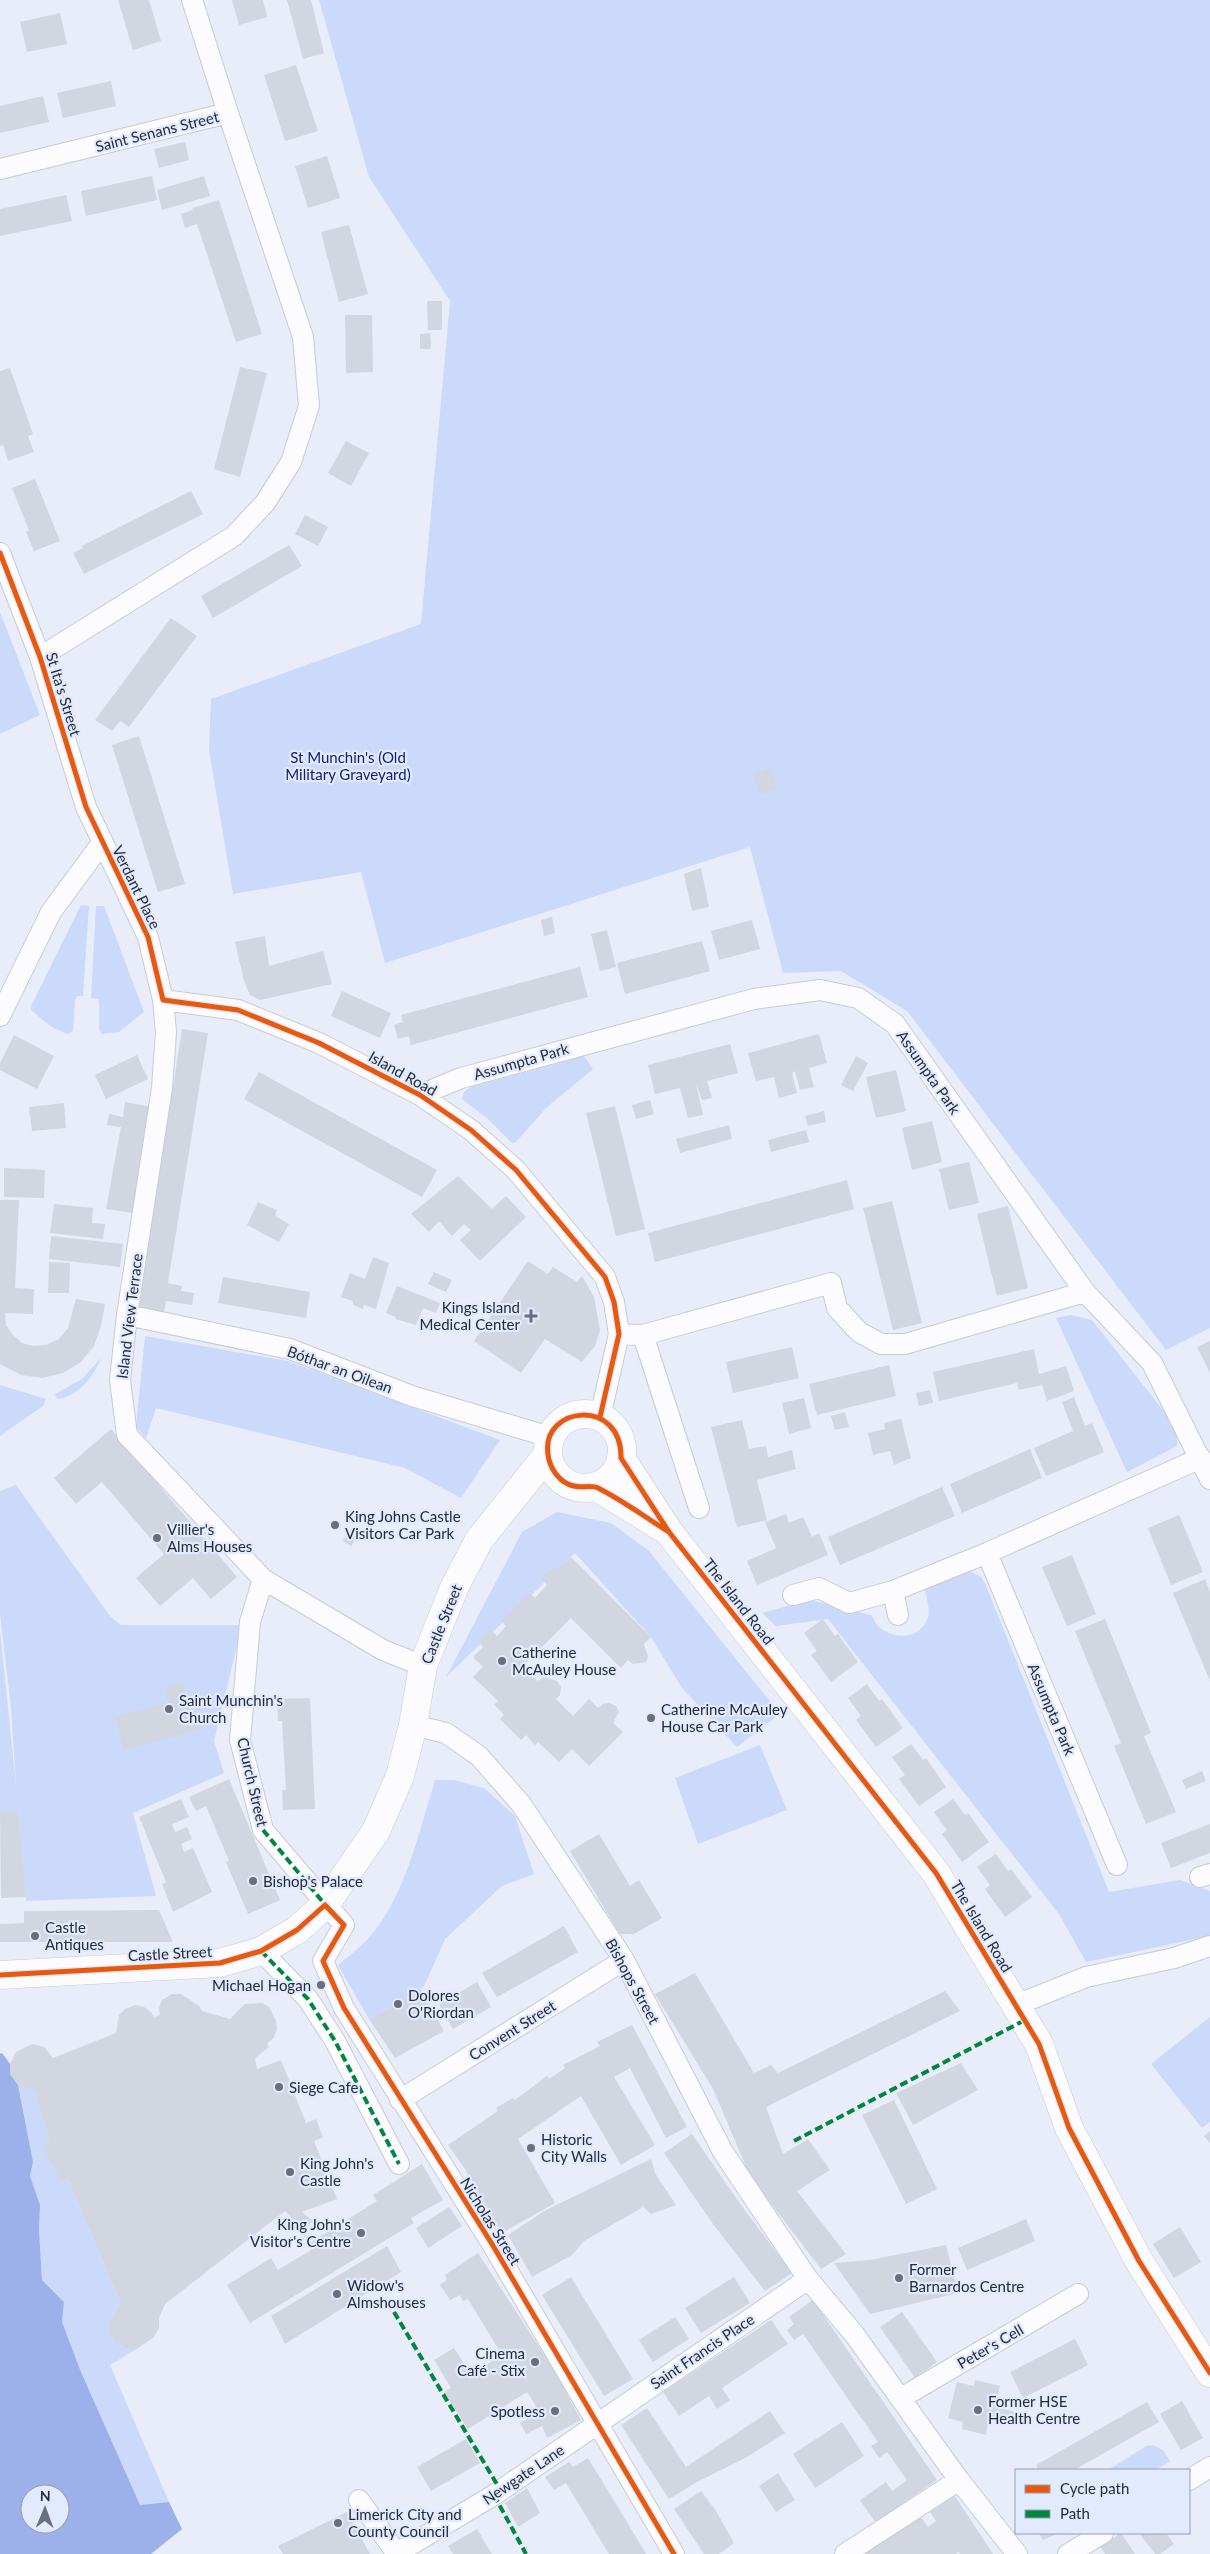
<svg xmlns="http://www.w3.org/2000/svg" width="1210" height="2554" font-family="Lato,sans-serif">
  <rect width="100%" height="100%" fill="#e8edf9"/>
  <path fill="#cbd9fb" d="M319 0H1210V1328L1166 1350 907 1011 841 971 783 973 750 847 385 963 361 872 233 894 209 750 211 699 421 624 450 301 369 177Z
    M0 612 40 715 0 734Z
    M81 905 89 906 83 996H77L75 1000 73 1031 68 1034 53 1028 31 1010 32 1004Z
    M96 906H104L144 1012 119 1032 102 1034 99 1030V1003L98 999 91 998Z
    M584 1056 593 1069 547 1107 516 1142 512 1143 488 1119 462 1099 464 1092 470 1087Z
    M1071 1315 1092 1320 1177 1428V1446L1127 1472 1056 1318Z
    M145 1336 288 1361 500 1440 461 1498 405 1468 156 1408 146 1438 136 1427Z
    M101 1358C94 1376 78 1397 57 1399L55 1394 82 1379Z
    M0 1385 46 1399 43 1406 0 1436Z
    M16 1485 110 1616 121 1625H242L214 1741 224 1773 133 1813 156 1896 26 1901 18 1811 0 1812V1631L16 1785 11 1708 0 1614V1491Z
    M557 1512 611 1523 649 1551 780 1714 737 1747 682 1688 651 1637 575 1553 446 1677 522 1532Z
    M970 1571 981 1577 985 1583 1109 1892 1180 1880 1210 1891V1936L1086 1962 1059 1914 828 1619 776 1626 762 1613 810 1600 871 1615C874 1619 876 1625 880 1628 895 1640 922 1639 928 1617 930 1609 927 1599 925 1590L930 1585Z
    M760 1745 787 1810 698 1844 675 1778Z
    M435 1780H454L484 1788 515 1816 534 1874 502 1886 445 1939 424 1986 398 2004 369 2019 338 1965C347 1957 357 1950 365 1942 404 1902 419 1832 435 1780Z
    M1210 2017V2122L1202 2128 1151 2064Z
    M18 2085 34 2090 50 2142 43 2145 61 2182 67 2178 121 2304 108 2322C111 2342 118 2349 138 2348L110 2365 169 2502 140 2505 81 2372 62 2322 64 2302 42 2280 39 2230 40 2205 30 2176 33 2162Z
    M1153 2445 1163 2450 1170 2461 1156 2470H1108L1146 2446Z"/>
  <path fill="#9cb1e9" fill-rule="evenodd" d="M2 2053 10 2064 11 2074 18 2085 33 2162 30 2176 40 2205 39 2230 42 2280 64 2302 62 2322 81 2372 140 2505 169 2502 182 2529 151 2554H0V2054ZM30 2494H60V2524H30Z"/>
  <path fill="#d1d6e1" d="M118 0H149L161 41 133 50Z
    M232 0H263L267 17 239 25Z
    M287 0H311L324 53 303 59Z
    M60 13 67 44 27 52 20 22Z
    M296 65 318 131 285 141 264 75Z
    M111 81 116 106 63 118 57 93Z
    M43 96 49 122 0 133V106Z
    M185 142 189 160 159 168 154 149Z
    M327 156 340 198 308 208 295 166Z
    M152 176 157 200 86 216 81 191Z
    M204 176 210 196 162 210 157 190Z
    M66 195 72 221 0 236V209Z
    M219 200 262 334 236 342 197 224 185 228 181 214 193 210 192 208Z
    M349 225 368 294 339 302 321 232Z
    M427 301H442V330H428Z
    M345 315H372L373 372 346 373Z
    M430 333 431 349H420V334Z
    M240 367 267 373 240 477 214 469Z
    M10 368 33 434 28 436 34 452 8 461 3 445 0 446V371Z
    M346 441 369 453 351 486 328 473Z
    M35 479 60 541 34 551 26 532 29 530 12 488Z
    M191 491 203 514 84 574 73 553 83 548 82 546Z
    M305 515 328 527 318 546 295 534Z
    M289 545 302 566 213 618 201 596Z
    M171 618 197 636 129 727 120 721 112 731 95 720Z
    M139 736 185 884 158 892 112 745Z
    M770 768 777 789 760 794 753 774Z
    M701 868 709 907 692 911 684 874Z
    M552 917 555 933 544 936 541 920Z
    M752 920 760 949 719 960 711 931Z
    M607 930 616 967 600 971 591 934Z
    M265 936 269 966 323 951 332 984 260 1000 250 995 244 981 235 942Z
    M702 941 710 971 625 994 617 963Z
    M580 967 588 997 411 1045 409 1036 398 1039 394 1025 403 1022 401 1015Z
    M342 991 391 1013 380 1038 331 1016Z
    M182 1029 208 1033 168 1283 182 1286 181 1291 194 1293 192 1305 166 1301 163 1317 138 1313Z
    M819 1034 827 1063 809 1068 814 1087 800 1090 795 1071 792 1073 797 1093 779 1098 774 1077 756 1081 748 1053Z
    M14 1035 54 1056 37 1089 0 1070V1063Z
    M730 1044 738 1073 707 1081 712 1098 702 1100 696 1083 703 1115 688 1118 680 1088 655 1094 648 1065Z
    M137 1055 148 1079 106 1099 95 1075Z
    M856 1056 868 1063 853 1091 841 1085Z
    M896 1070 906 1111 876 1118 866 1077Z
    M259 1072 437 1170 422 1197 244 1099Z
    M650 1100 654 1114 636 1119 632 1105Z
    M125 1102 152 1107 133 1213 106 1209 121 1127 107 1125 109 1114 123 1117Z
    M64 1103 66 1128 32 1131 29 1107Z
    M615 1106 645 1229 616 1236 586 1113Z
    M824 1111 826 1122 808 1126 805 1116Z
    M932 1121 942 1162 912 1170 902 1128Z
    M729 1125 732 1139 680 1153 676 1139Z
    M806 1130 809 1142 771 1152 768 1140Z
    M969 1162 979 1203 949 1210 939 1169Z
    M4 1168 45 1170 44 1198 4 1197Z
    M458 1176 492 1209 506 1196 526 1217 480 1261 460 1240 471 1230 464 1224 452 1236 439 1221 429 1232 411 1214Z
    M847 1180 854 1209 655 1262 648 1233Z
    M0 1200H19L15 1288 34 1289 33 1314 5 1313 6 1325 12 1334 22 1343 33 1346 46 1345 59 1339 68 1328 76 1299 105 1304 101 1326 94 1346 81 1362 63 1373 42 1378 21 1375 0 1364Z
    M892 1201 922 1323 893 1330 863 1208Z
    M258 1202 277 1210 275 1216 289 1224 279 1242 247 1225Z
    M54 1204 93 1208 92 1223 105 1224 103 1239 50 1233Z
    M1008 1206 1028 1288 997 1296 977 1214Z
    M51 1236 123 1244 120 1267 49 1259Z
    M373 1257 389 1263 376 1309 364 1305 363 1309 353 1305V1301L341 1297 350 1273 365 1279Z
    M528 1261 548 1274 553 1267 577 1282 582 1276 594 1297 600 1330 595 1346 582 1362 545 1339 521 1373 474 1341Z
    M49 1262 70 1263 69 1293H48Z
    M434 1272 452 1280 446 1292 428 1284Z
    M223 1277 310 1292 306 1318 218 1303Z
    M397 1286 440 1303 436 1313 423 1308 416 1325 395 1319 396 1317 386 1313Z
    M1210 1341V1373L1197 1347Z
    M792 1347 799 1378 733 1393 726 1362Z
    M1034 1349 1039 1374 1066 1366 1074 1391 1047 1401 1042 1385 1019 1390 1017 1383 939 1401 933 1372Z
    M889 1365 896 1396 817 1415 809 1384Z
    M930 1390 933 1403 919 1406 916 1393Z
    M1074 1397 1085 1426 1092 1423 1104 1452 1046 1476 1034 1448 1073 1431 1062 1402Z
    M804 1398 811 1428 789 1434 782 1403Z
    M845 1412 849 1427 835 1430 831 1416Z
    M901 1419 911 1458 894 1465 890 1451 873 1455 868 1433 885 1429 884 1423Z
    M742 1420 749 1449 766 1446 768 1457 792 1450 796 1469 757 1480 767 1520 737 1527 711 1427Z
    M111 1429 237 1577 211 1599 193 1578 160 1606 136 1578 164 1554 102 1482 76 1504 54 1478Z
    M1030 1449 1042 1478 962 1513 950 1484Z
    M942 1487 955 1516 840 1565 828 1537Z
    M786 1514 789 1523 803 1517 812 1537 819 1533 828 1555 757 1585 747 1561 776 1548 765 1522Z
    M1179 1515 1203 1572 1171 1585 1148 1528Z
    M348 1533 356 1538 351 1546 343 1541Z
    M1072 1555 1096 1614 1067 1626 1042 1567Z
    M571 1557 651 1637 644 1644 648 1657 646 1662 633 1664 628 1660 621 1668 571 1618 523 1666 538 1681 544 1677 557 1681 561 1687 560 1695 556 1699 573 1716 589 1699 598 1708 603 1704 609 1703 616 1706 619 1712 613 1723 623 1732 589 1766 572 1749 559 1762 538 1742 535 1745 526 1735 521 1740 500 1719 504 1715 494 1704 498 1701 473 1677 483 1667 473 1657 483 1647 478 1641 490 1629 497 1636 506 1626 501 1621 529 1592 535 1598 547 1585 541 1579 554 1567 557 1570Z
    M1205 1579 1210 1592V1681L1173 1593Z
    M823 1619 835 1636 838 1634 858 1662 831 1682 811 1655 817 1651 804 1633Z
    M1105 1619 1151 1733 1144 1736 1176 1812 1146 1824 1114 1746 1121 1743 1075 1631Z
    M182 1682 186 1695 191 1694 201 1729 124 1750 115 1717 169 1702 165 1687Z
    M867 1684 879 1701 882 1699 903 1728 876 1747 856 1720 861 1716 848 1698Z
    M310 1698 315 1809 283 1810 282 1790H286L282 1721H278L277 1699Z
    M911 1744 923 1760 926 1758 946 1787 919 1806 899 1779 905 1775 892 1757Z
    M1202 1771 1206 1781 1186 1789 1182 1780Z
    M229 1779 280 1900 248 1914 226 1862 229 1861 206 1806 196 1811 189 1797Z
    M181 1799 189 1817 172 1824 175 1832 187 1827 192 1839 181 1844 184 1852 193 1848 212 1892 173 1912 162 1884 166 1882 139 1817Z
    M953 1799 965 1815 968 1813 989 1842 962 1862 942 1834 947 1830 934 1812Z
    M18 1811 26 1897 1 1898 0 1812Z
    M1210 1824V1853L1171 1868 1161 1843Z
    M599 1834 630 1886 639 1880 662 1918 634 1934H621L618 1931 570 1851Z
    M996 1854 1008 1871 1011 1869 1032 1897 1005 1917 985 1889 990 1885 977 1867Z
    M159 1910 173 1942H0V1924L24 1923V1911Z
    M564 1926 578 1952 497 1997 482 1973Z
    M695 1973 754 2073 771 2065 778 2073 945 1991 960 2011 766 2107 783 2154 808 2139 830 2170 797 2191 846 2254 821 2269 750 2176 713 2089 655 1994Z
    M477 1982 491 2007 453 2029 439 2005Z
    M420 1988 444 2031 395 2058 369 2019 398 2004Z
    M172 1994H181L199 2006 202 2011 230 2019 245 2004 262 2003 269 2007 276 2021 277 2029 274 2037 267 2044 269 2047 255 2058 257 2069 281 2060 306 2123 316 2119 320 2130 323 2137 314 2141 337 2199 302 2212 313 2221 302 2229 285 2211 165 2304 159 2318V2328L153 2338 138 2348H126L116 2343 110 2334 108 2322 121 2304 67 2178 61 2182 42 2145 50 2142 34 2090 18 2085 10 2074V2064L16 2052 32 2044 44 2047 53 2058 116 2033 119 2015 125 2009 135 2005 144 2007 151 2012 154 2017 160 2015 159 2008 162 2000Z
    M632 2025 687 2127 666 2138 630 2068 614 2077 655 2145 621 2165 581 2096 518 2139 555 2203 502 2233 465 2169 448 2145 498 2111 496 2108 513 2098 515 2100 547 2076 549 2079 565 2068 563 2065 600 2046 597 2042Z
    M961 2063 978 2090 913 2125 896 2093Z
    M894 2100 937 2189 906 2204 862 2115Z
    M1210 2131V2143L1204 2136Z
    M692 2134 741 2205 792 2273 765 2291 713 2224 664 2153Z
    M651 2159 655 2173 676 2205 651 2214 643 2207 584 2241 572 2255 532 2277 508 2235 546 2210Z
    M422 2164 443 2200 411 2218 414 2223 250 2323 227 2285 271 2258 278 2270 311 2250 308 2244 377 2201 373 2195Z
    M449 2207 462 2226 428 2248 416 2228Z
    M1026 2219 1035 2241 967 2270 958 2248Z
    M1180 2227 1201 2262 1174 2278 1153 2244Z
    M946 2245 958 2293 870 2314 834 2263 870 2260Z
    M387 2246 401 2272 285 2344 271 2316Z
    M478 2253 556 2373 581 2420 547 2438 542 2426 526 2434 520 2423 536 2414 533 2408 536 2406 527 2392 468 2429 444 2392 451 2388 434 2360 454 2348 471 2374 502 2355 468 2299 463 2301 460 2295 450 2300 440 2285 447 2280 445 2275Z
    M571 2277 633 2379 604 2396 542 2295Z
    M734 2277 750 2303 701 2333 685 2308Z
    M813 2300 937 2480 875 2522 860 2500 886 2482 892 2491 907 2480 887 2452 879 2458 871 2446 878 2442 803 2334 794 2340 787 2330 794 2324 789 2317Z
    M902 2312 937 2362 915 2378 880 2327Z
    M675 2317 689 2339 653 2362 639 2340Z
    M771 2320 788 2344 722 2388 730 2400 717 2409 709 2396 679 2416 663 2392Z
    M1075 2339 1088 2365 1023 2398 1010 2372Z
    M975 2380 1000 2386 995 2407 1016 2412 1013 2425 989 2419 986 2435 962 2429 963 2422 948 2418 957 2382 974 2386Z
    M1182 2401 1203 2438 1181 2450 1160 2414Z
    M1147 2402 1159 2422 1074 2470H1039L1036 2465Z
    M647 2408 686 2467 770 2411 785 2433 747 2457 697 2482 669 2499 621 2425Z
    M842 2422 864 2456 815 2488 793 2454Z
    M466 2439 480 2463 431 2491 417 2467Z
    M588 2458 630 2527 646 2554H609L566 2483 554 2490 545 2477 569 2462 573 2467Z
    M778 2473 795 2500 776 2512 759 2486Z
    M527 2488 540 2513 518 2527 505 2503Z
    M701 2491 716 2511 734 2543 719 2554H704L674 2509Z
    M955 2496 993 2554H960L959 2552 955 2554H863L921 2517 928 2527 936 2521 930 2512Z
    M347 2512 370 2554H283L278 2546Z
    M477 2529 492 2554H453L448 2546Z
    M1039 2533H1059L1043 2540Z
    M1121 2533 1135 2554H1105L1100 2546Z
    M1139 2533H1166L1174 2544 1160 2554H1155Z"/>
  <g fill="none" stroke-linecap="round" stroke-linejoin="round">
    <defs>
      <path id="street" d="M0 169 228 113 192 0
        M0 553 40 657 86 807 148 937 163 1000 166 1032 162 1088 127 1315 120 1380 127 1435 263 1579 383 1650 423 1666
        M40 657 234 536 265 503 291 462 309 406 303 337 228 113
        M163 1000 238 1010 319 1043 420 1095 471 1130 516 1170 605 1277 614 1302 619 1334 600 1417
        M0 1016 51 912 102 843
        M420 1095 461 1078 754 999 820 990 858 998 895 1024 1085 1292 1152 1363 1210 1479
        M127 1315 290 1349 412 1396 550 1437
        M619 1334 643 1335 831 1283 837 1308 859 1332 881 1344H905L1085 1292
        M643 1335 699 1508
        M987 1553 1117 1865
        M263 1579 250 1622 240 1740 263 1830 344 1925 323 1961 344 2008 492 2244 674 2554
        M793 1595 819 1588 849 1603 893 1591
        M898 1615 893 1591 987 1553 1201 1458
        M413 1725 446 1733 479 1756 521 1804 624 1960 723 2152 808 2279 854 2334 959 2480 1017 2554
        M1200 1877 1210 1874
        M261 1951 308 1999 335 2041 399 2164
        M1016 2005 1086 1977 1174 1958 1210 1946
        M400 2100 624 1960
        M901 2398 1078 2294
        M1189 2480 1210 2467
        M359 2500 397 2554
        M397 2553 494 2495 808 2279
        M845 2554 959 2480
        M1068 2554 1103 2533"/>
      <path id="secondary" d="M548 1451a37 37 0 1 1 74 0a37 37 0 1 1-74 0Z
        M621 1458 669 1532 936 1873 1039 2044 1069 2128 1139 2261 1210 2373
        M595 1486 663 1528
        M0 1975 220 1963 261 1951 297 1930 325 1905 376 1831 400 1776 413 1725 423 1666 454 1588 479 1540 548 1454"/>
    </defs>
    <use href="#street" stroke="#c6cbd7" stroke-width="22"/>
    <use href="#secondary" stroke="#c6cbd7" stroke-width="29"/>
    <use href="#street" stroke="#fcfcfe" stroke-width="20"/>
    <use href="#secondary" stroke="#fcfcfe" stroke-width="28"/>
    <path stroke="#00873e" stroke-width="4" stroke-dasharray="8 4" stroke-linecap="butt" d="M263 1830 327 1907
      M261 1951 308 1999 335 2041 399 2164
      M794 2141 1025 2020
      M394 2312 501 2491
      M494 2495 526 2554"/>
    <defs>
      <path id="cycleway" d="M0 553 40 657 86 807 148 937 163 1000 238 1010 319 1043 420 1095 471 1130 516 1170 605 1277 614 1302 619 1334 600 1417
        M669 1532C645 1517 622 1500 598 1488 591 1484 578 1490 568 1484 557 1479 549 1466 548 1454 541 1406 622 1397 621 1458L669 1532 936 1873 1039 2044 1069 2128 1139 2261 1210 2373
        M0 1975 220 1963 261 1951 297 1930 325 1905 344 1925 323 1961 344 2008 492 2244 674 2554"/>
    </defs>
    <use href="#cycleway" stroke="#e2eaff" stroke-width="8"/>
    <use href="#cycleway" stroke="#e8590c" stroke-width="5"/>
  </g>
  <g fill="#6a6f7b" stroke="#e2eaff" stroke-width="2">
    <path d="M528.5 1308.5h5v5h5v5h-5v5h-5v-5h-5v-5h5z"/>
    <circle cx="335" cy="1525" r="5"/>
    <circle cx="157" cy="1538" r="5"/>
    <circle cx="502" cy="1661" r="5"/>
    <circle cx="169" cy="1709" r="5"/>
    <circle cx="651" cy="1718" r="5"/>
    <circle cx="253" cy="1881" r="5"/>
    <circle cx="35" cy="1936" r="5"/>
    <circle cx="321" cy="1985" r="5"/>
    <circle cx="398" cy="2004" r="5"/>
    <circle cx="279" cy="2087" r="5"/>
    <circle cx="531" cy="2148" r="5"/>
    <circle cx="290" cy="2172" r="5"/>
    <circle cx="361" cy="2233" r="5"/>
    <circle cx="899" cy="2278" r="5"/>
    <circle cx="337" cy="2294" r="5"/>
    <circle cx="535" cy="2362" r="5"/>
    <circle cx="978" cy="2410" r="5"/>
    <circle cx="555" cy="2411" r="5"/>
    <circle cx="338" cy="2523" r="5"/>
  </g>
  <g text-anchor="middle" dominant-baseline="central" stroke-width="4.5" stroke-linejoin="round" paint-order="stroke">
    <g font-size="15" fill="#262b37" stroke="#e2eaff">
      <text transform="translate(157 131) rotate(-14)">Saint Senans Street</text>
      <text transform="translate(64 694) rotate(73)">St Ita's Street</text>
      <text transform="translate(137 887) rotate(64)">Verdant Place</text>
      <text transform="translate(521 1061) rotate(-16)">Assumpta Park</text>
      <text transform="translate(929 1072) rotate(55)">Assumpta Park</text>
      <text transform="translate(403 1073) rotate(29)">Island Road</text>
      <text transform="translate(129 1316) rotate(-83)">Island View Terrace</text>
      <text transform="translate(340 1369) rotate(20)">Bóthar an Oilean</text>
      <text transform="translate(739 1601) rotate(52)">The Island Road</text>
      <text transform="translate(441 1624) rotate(-68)">Castle Street</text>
      <text transform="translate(1052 1709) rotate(67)">Assumpta Park</text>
      <text transform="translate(253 1782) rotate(77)">Church Street</text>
      <text transform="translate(982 1926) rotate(59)">The Island Road</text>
      <text transform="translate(170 1953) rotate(-3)">Castle Street</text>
      <text transform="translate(633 1981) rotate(61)">Bishops Street</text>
      <text transform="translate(512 2030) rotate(-32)">Convent Street</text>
      <text transform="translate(491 2221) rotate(58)">Nicholas Street</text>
      <text transform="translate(990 2346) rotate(-30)">Peter's Cell</text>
      <text transform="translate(702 2351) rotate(-34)">Saint Francis Place</text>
      <text transform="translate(523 2474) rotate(-34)">Newgate Lane</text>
    </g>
    <g font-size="15" fill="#122075" stroke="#e2eaff">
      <text x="348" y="757">St Munchin's (Old<tspan x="348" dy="17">Military Graveyard)</tspan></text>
    </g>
    <g font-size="15" fill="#262b37" stroke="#e2eaff" text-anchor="start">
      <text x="520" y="1307" text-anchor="end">Kings Island<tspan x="520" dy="17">Medical Center</tspan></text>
      <text x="345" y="1516">King Johns Castle<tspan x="345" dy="17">Visitors Car Park</tspan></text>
      <text x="167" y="1529">Villier's<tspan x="167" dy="17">Alms Houses</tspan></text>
      <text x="512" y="1652">Catherine<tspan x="512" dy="17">McAuley House</tspan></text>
      <text x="179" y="1700">Saint Munchin's<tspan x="179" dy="17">Church</tspan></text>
      <text x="661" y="1709">Catherine McAuley<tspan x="661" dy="17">House Car Park</tspan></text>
      <text x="263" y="1881">Bishop's Palace</text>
      <text x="45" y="1927">Castle<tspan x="45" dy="17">Antiques</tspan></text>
      <text x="311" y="1985" text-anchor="end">Michael Hogan</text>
      <text x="408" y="1995">Dolores<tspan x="408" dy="17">O'Riordan</tspan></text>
      <text x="289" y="2087">Siege Cafe</text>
      <text x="541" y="2139">Historic<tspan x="541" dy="17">City Walls</tspan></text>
      <text x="300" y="2163">King John's<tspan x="300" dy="17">Castle</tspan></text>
      <text x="351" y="2224" text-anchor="end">King John's<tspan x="351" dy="17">Visitor's Centre</tspan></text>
      <text x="909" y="2269">Former<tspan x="909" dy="17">Barnardos Centre</tspan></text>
      <text x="347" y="2285">Widow's<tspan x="347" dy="17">Almshouses</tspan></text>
      <text x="525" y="2353" text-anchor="end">Cinema<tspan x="525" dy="17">Café - Stix</tspan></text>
      <text x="988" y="2401">Former HSE<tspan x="988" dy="17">Health Centre</tspan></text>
      <text x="545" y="2411" text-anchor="end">Spotless</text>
      <text x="348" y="2514">Limerick City and<tspan x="348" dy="17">County Council</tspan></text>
    </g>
  </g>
  <rect x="1015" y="2469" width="175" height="65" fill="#e2eaff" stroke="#979eaf"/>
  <rect x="1025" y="2485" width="25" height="8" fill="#e8590c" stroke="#979eaf"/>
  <text x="1060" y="2494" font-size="15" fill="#262b37">Cycle path</text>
  <rect x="1025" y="2510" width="25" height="8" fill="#00873e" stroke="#979eaf"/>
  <text x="1060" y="2519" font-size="15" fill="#262b37">Path</text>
  <g transform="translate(45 2509) rotate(1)"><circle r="24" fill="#e2eaff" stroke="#979eaf"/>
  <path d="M0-4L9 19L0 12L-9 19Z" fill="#6a6f7b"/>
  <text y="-8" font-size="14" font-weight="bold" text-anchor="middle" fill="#262b37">N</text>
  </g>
</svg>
